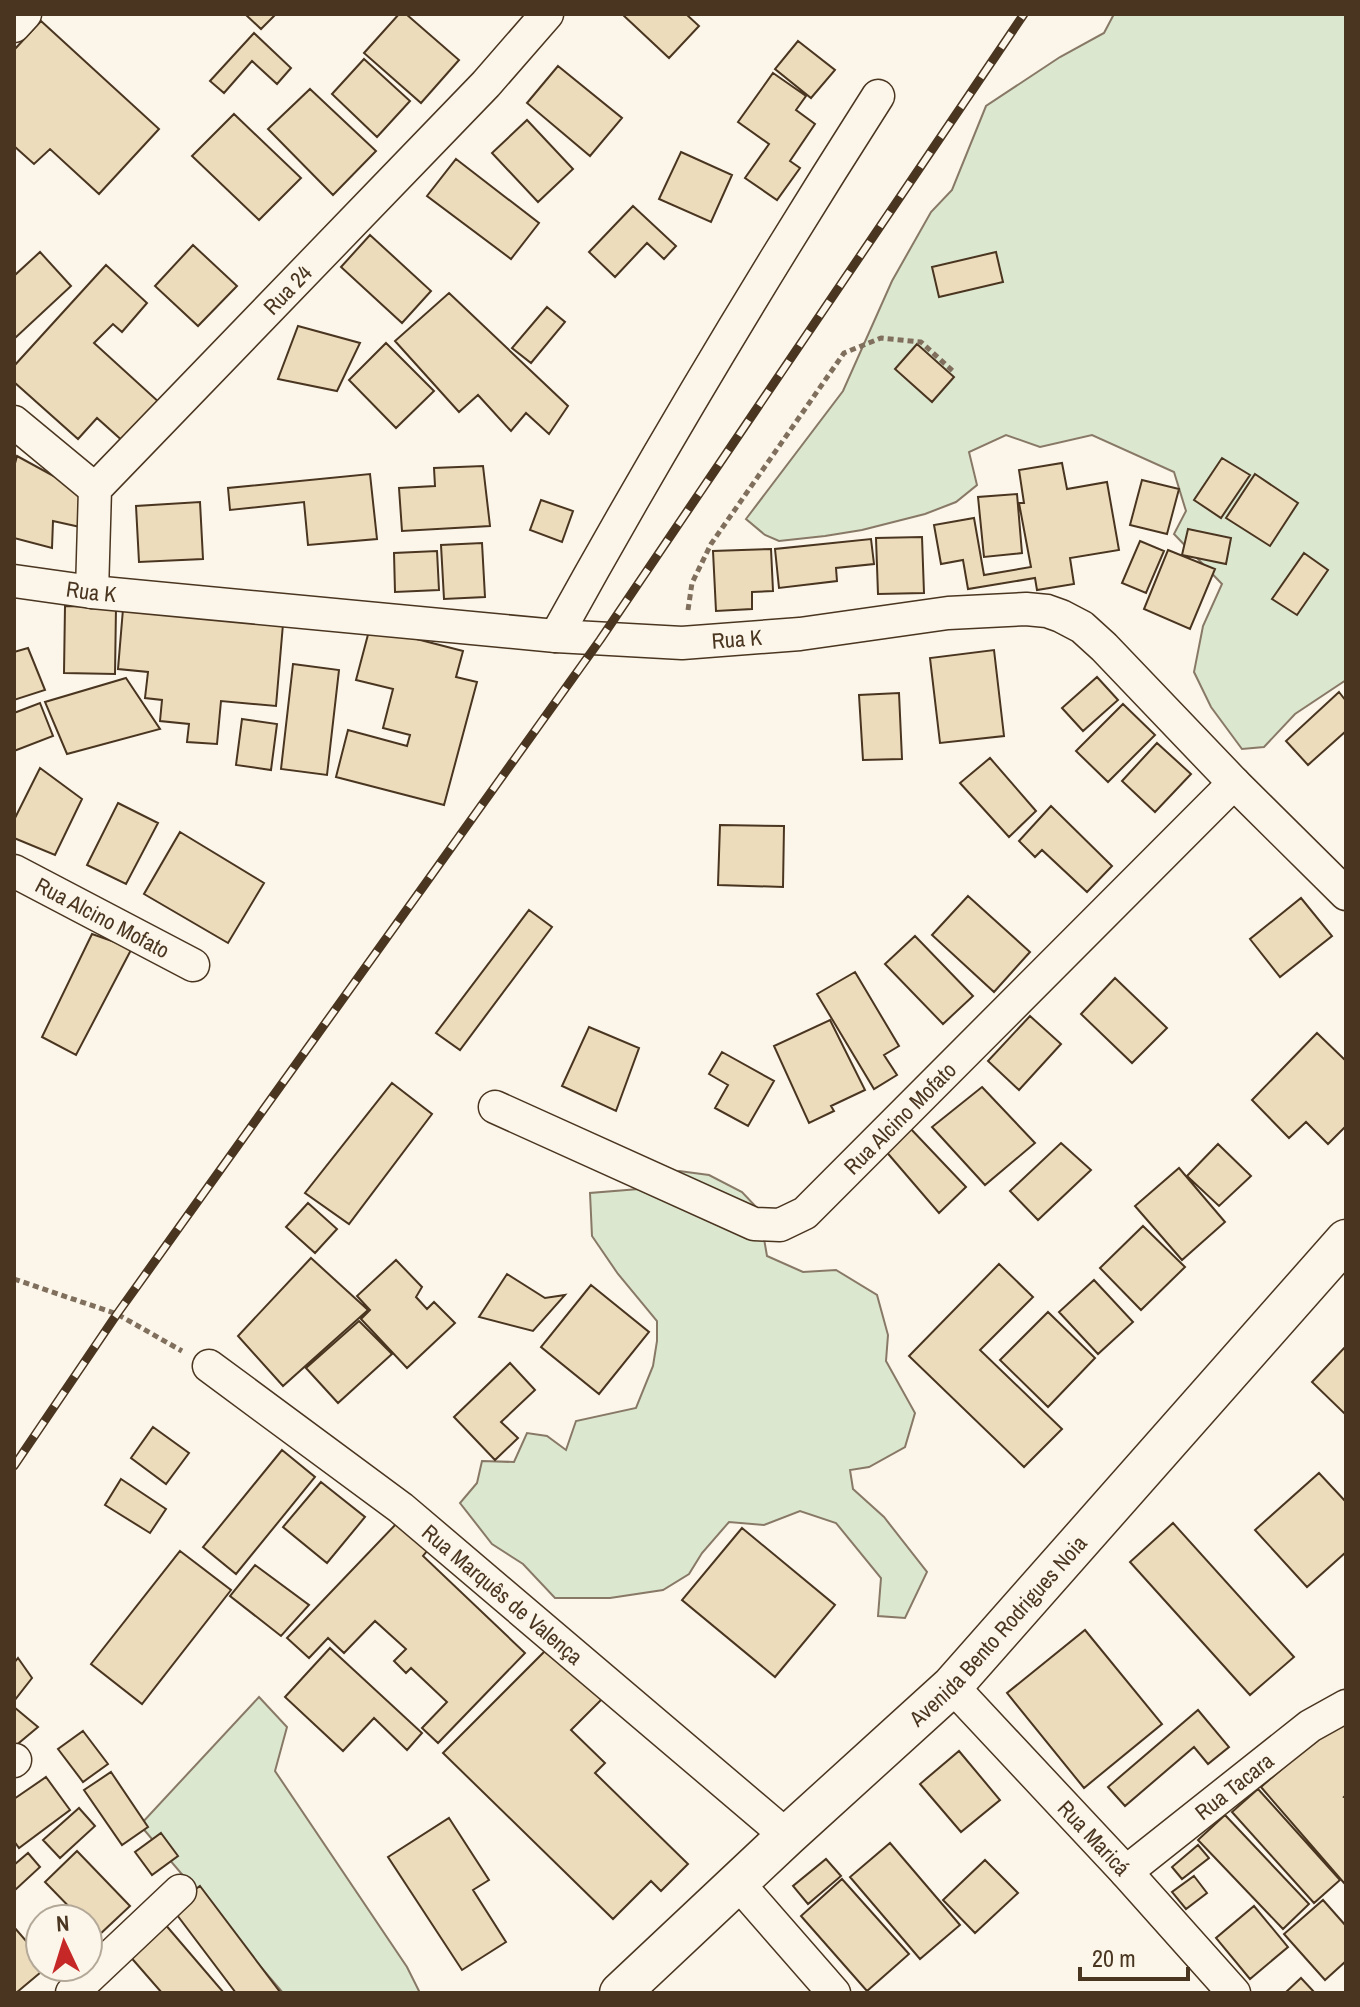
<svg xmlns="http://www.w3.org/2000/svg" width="1360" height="2007" font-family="'Archivo Narrow',sans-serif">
  <rect width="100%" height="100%" fill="#fbf6e9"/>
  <path fill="#dce7d0" stroke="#887966" stroke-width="2" d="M1114 14H1346V680L1295 714 1264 747 1242 749 1211 707 1194 672 1203 626 1222 584 1174 534 1186 511 1174 472 1092 435 1040 447 1006 435 969 452 977 485 956 502 925 514 862 530 825 536 779 541 765 535 746 519 843 391 892 281 931 212 952 190 986 106 1060 57 1104 33Z
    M679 1171 709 1175 742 1192 759 1210 767 1256 803 1272 836 1270 877 1295 888 1335 886 1361 915 1413 905 1447 869 1467 850 1470 853 1489 884 1517 927 1572 905 1618 878 1616 881 1578 836 1523 800 1511 764 1525 729 1522 702 1553 689 1574 663 1590 610 1598H555L523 1564 492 1544 460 1503 477 1483 482 1461 514 1462 527 1433 547 1436 566 1450 576 1421 636 1408 653 1366 657 1341V1321L618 1274 592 1236 590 1193 639 1189Z
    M259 1697 287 1727 275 1771 407 1967 420 1993H283L140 1825Z"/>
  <path fill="#ecdcbc" stroke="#4a3520" stroke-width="2" d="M245 14H276L261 29Z
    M399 14H406L459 60 421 103 364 53Z
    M622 14H686L699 26 669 58Z
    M41 21 159 129 99 194 50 149 34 164 14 146V50Z
    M254 33 291 68 277 84 252 61 224 93 210 81Z
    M798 41 835 70 811 98 775 69Z
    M364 59 410 101 377 137 332 94Z
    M558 66 622 118 590 156 527 103Z
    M773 73 806 96 796 110 815 124 790 161 800 168 777 200 745 178 769 144 738 122Z
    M310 89 376 151 333 195 268 129Z
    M234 114 301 178 259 220 192 156Z
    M527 120 573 169 538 202 492 153Z
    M681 152 732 175 711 222 659 199Z
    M456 159 539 223 511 259 427 196Z
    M633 206 676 246 664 259 647 243 615 277 589 252Z
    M370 235 431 291 402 323 341 267Z
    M193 245 237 286 198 326 155 286Z
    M40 252 71 286 14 339V272L16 274Z
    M996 252 1003 282 939 297 932 267Z
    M106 265 147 303 122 332 113 324 94 343 161 404 125 443 97 418 78 439 14 382V366Z
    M449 293 568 406 549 434 526 413 511 431 478 395 459 412 395 341Z
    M547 307 565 322 531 363 512 348Z
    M298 326 360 343 337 391 278 379Z
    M386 343 434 391 396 428 349 380Z
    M917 344 954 377 932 402 895 369Z
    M17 456 83 492 80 527 53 521 52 548 14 538V467Z
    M1222 458 1250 475 1221 518 1194 500Z
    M1062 463 1067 489 1107 482 1119 550 1070 558 1074 584 1037 590 1035 578 968 589 963 560 941 564 934 525 974 518 984 575 1031 567 1019 503H1024L1019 470Z
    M483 466 490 526 402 531 399 488 435 486 434 468Z
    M370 474 377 539 308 545 304 502 230 510 228 488Z
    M1255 474 1298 503 1270 546 1226 518Z
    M1142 480 1179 489 1167 534 1130 525Z
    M1017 494 1022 553 984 557 978 497Z
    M541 500 573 511 562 542 530 530Z
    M200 502 203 559 139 562 136 506Z
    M1188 529 1231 538 1226 564 1182 555Z
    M922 537 924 593 878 594 876 538Z
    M871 539 874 564 836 568 837 581 779 588 775 549Z
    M1140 541 1164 551 1146 593 1122 583Z
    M482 543 485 597 444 599 441 545Z
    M771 549 773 591 752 592V609L716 611 713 551Z
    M1168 550 1215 569 1190 629 1144 609Z
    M437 551 439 590 395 592 394 553Z
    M1304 553 1328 570 1297 615 1272 599Z
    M65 606 116 607 115 674 64 673Z
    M123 609 283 624 276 706 221 701 217 744 187 742 189 724 160 721 162 700 145 698 148 672 118 669Z
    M370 627 463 651 456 677 477 682 444 805 336 777 348 730 407 746 410 735 383 728 393 689 356 680Z
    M28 648 45 690 14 700V652Z
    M994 650 1004 736 940 743 930 658Z
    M293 664 339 670 327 775 281 769Z
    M1097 677 1118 700 1083 731 1062 708Z
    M126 678 160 729 67 754 45 702Z
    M1339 692 1346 701V731L1308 765 1286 741Z
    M899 693 902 759 863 760 859 695Z
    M40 703 53 736 14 751V713Z
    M1123 704 1155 735 1108 782 1076 751Z
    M242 719 277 724 271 770 236 765Z
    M1157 743 1191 774 1155 812 1122 781Z
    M990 758 1036 811 1009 837 960 783Z
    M40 768 82 799 55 855 14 838V820Z
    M118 803 158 823 126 884 87 865Z
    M1051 806 1112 866 1087 892 1042 850 1035 857 1019 841Z
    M720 825 784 826 783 887 718 885Z
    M180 832 264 883 228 943 144 894Z
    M968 896 1030 952 994 992 932 935Z
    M1301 898 1332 936 1280 977 1250 939Z
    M529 910 552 927 460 1050 436 1033Z
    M92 934 132 948 76 1055 42 1037Z
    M915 936 973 996 943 1024 885 964Z
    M855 972 899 1046 884 1055 897 1075 874 1089 817 994Z
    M1115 978 1167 1028 1132 1063 1081 1014Z
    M1030 1016 1061 1044 1019 1090 988 1061Z
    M830 1020 865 1090 831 1106 834 1111 809 1123 774 1046Z
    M589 1027 639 1048 616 1111 562 1086Z
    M1317 1033 1346 1061V1130L1344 1128 1328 1144 1306 1122 1289 1138 1252 1100Z
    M722 1052 774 1081 748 1126 715 1108 728 1085 709 1074Z
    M392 1083 432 1114 349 1224 305 1193Z
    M982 1087 1035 1143 985 1185 932 1127Z
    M909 1127 966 1187 939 1213 884 1149Z
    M1061 1143 1091 1170 1038 1220 1010 1191Z
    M1218 1144 1251 1176 1219 1206 1187 1176Z
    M1179 1168 1225 1222 1182 1260 1135 1206Z
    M308 1203 337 1229 315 1253 286 1227Z
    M1143 1226 1185 1267 1141 1310 1100 1268Z
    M311 1258 368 1310 283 1386 238 1336Z
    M396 1260 422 1287 416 1297 427 1309 434 1302 455 1323 407 1368 361 1319 370 1310 357 1296Z
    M999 1264 1033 1297 980 1350 1062 1429 1024 1467 909 1356Z
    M507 1274 545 1298 565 1295 533 1331 479 1317Z
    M1094 1280 1133 1322 1098 1354 1059 1312Z
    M591 1285 649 1332 599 1394 541 1347Z
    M1048 1312 1095 1358 1048 1407 1000 1360Z
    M359 1321 392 1354 338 1403 306 1368Z
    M1346 1346V1415L1312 1382Z
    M510 1363 535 1390 501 1422 518 1438 495 1460 454 1417Z
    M153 1427 189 1453 166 1484 131 1458Z
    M282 1450 315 1477 236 1574 203 1547Z
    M1319 1473 1346 1502V1552L1307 1587 1255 1530Z
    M121 1479 166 1509 150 1533 105 1505Z
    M321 1482 365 1517 327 1563 283 1527Z
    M397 1523 427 1551 423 1556 525 1653 438 1743 422 1728 447 1702 411 1668 406 1673 394 1661 406 1649 375 1621 344 1653 328 1638 309 1658 287 1638Z
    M1173 1523 1294 1657 1250 1695 1130 1562Z
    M742 1528 835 1605 775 1677 682 1600Z
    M180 1551 231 1590 142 1704 91 1664Z
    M255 1565 309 1605 281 1636 230 1596Z
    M1085 1630 1162 1724 1084 1788 1007 1693Z
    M551 1645 604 1697 571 1730 605 1763 595 1773 688 1864 661 1891 651 1881 613 1919 443 1753Z
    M330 1648 422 1733 407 1750 374 1718 343 1751 285 1697Z
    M18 1658 32 1678 14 1701V1663Z
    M14 1707 38 1727 14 1747Z
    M1198 1710 1229 1747 1208 1764 1194 1747 1125 1806 1108 1787Z
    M1346 1714V1795L1344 1797 1346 1798V1882L1344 1883 1261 1787Z
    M83 1731 108 1764 83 1782 58 1749Z
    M959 1751 1000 1800 961 1832 920 1784Z
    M111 1772 148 1827 122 1845 84 1790Z
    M46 1777 70 1810 19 1848 14 1841V1799Z
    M1258 1789 1340 1880 1314 1903 1232 1812Z
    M79 1808 95 1826 60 1858 43 1840Z
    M1225 1815 1309 1904 1283 1929 1198 1840Z
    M449 1818 489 1880 473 1890 506 1942 462 1970 388 1857Z
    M161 1833 178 1856 152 1875 135 1852Z
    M890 1843 960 1925 920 1959 850 1877Z
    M1198 1845 1209 1858 1182 1879 1172 1867Z
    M77 1851 130 1906 98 1936 88 1926V1919H81L45 1882Z
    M28 1853 40 1867 14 1891V1865Z
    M826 1859 841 1876 808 1904 793 1886Z
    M985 1860 1018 1893 975 1933 943 1900Z
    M1194 1876 1207 1893 1186 1909 1172 1892Z
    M842 1879 909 1954 867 1991 801 1916Z
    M200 1886 280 1992 236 1993 171 1907Z
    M1323 1900 1346 1926V1961L1325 1980 1284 1934Z
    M1254 1906 1288 1947 1250 1979 1216 1938Z
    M164 1923 224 1993H162L128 1954Z
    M14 1927 40 1957V1967H47L16 1993H14Z
    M1301 1978 1315 1993H1285Z"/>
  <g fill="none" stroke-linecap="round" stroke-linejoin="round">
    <defs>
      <g id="minor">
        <path d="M14 26 25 14"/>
        <path d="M14 422 95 489"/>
        <path id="s1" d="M14 581 92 592 556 636 682 643 800 634 948 613 1026 609 1047 611 1061 616 1082 627 1104 647 1234 783 1346 894"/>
        <path id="s2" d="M92 592 95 489 486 84 547 14"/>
        <path d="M556 636C657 453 765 273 878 96"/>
        <path id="s3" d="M14 871 193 965"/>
        <path id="s4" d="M495 1107 754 1224 780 1225 805 1213 1234 783"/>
        <path id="s5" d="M209 1366 401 1508 787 1836"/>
        <path id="s6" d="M952 1686 1126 1872 1234 1993"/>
        <path d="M14 1761 15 1760"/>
        <path id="s7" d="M1126 1872 1310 1726 1346 1706"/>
        <path d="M737 1882 834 1993"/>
        <path d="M72 1993 180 1891"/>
      </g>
      <g id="tertiary">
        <path id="s8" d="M620 1993 787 1836 952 1686 1346 1240"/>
      </g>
    </defs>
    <use href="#minor" stroke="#4a3520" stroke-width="35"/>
    <use href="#tertiary" stroke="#4a3520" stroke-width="43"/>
    <path stroke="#7f6f5c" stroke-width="5" stroke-dasharray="6 4" stroke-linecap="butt" d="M688 610 692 583 711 544 844 353 881 338 921 342 955 373
      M14 1279 117 1314 182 1351"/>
    <use href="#minor" stroke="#fbf6e9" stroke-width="32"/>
    <use href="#tertiary" stroke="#fbf6e9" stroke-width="40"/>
    <defs>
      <path id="rail" d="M14 1466 117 1314 600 640 1024 14"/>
    </defs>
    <use href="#rail" stroke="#4a3520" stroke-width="9"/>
    <use href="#rail" stroke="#fbf6e9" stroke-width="6" stroke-dasharray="18" stroke-linecap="butt"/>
  </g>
  <g text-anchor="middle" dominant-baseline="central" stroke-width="6" stroke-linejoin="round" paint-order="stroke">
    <g font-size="22" fill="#4a3520" stroke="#fbf6e9">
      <text stroke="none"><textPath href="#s2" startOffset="380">Rua 24</textPath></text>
      <text stroke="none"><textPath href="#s1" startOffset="78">Rua K</textPath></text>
      <text stroke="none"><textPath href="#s1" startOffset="726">Rua K</textPath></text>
      <text stroke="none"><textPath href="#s3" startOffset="100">Rua Alcino Mofato</textPath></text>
      <text stroke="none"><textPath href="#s4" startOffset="472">Rua Alcino Mofato</textPath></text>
      <text stroke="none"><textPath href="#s5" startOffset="372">Rua Marquês de Valença</textPath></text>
      <text stroke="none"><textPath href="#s8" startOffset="524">Avenida Bento Rodrigues Noia</textPath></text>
      <text stroke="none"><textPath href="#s7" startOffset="138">Rua Tacara</textPath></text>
      <text stroke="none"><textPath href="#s6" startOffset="208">Rua Maricá</textPath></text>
    </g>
  </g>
  <rect width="1360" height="2007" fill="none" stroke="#4a3520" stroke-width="32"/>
  <g transform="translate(64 1943) rotate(356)"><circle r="38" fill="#fbf6e9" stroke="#b4a999" stroke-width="2"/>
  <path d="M0-6L14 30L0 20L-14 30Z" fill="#c62828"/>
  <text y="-12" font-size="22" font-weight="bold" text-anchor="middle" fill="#4a3520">N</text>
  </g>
  <path d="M1080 1967v12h108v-12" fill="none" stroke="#4a3520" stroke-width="4"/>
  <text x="1092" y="1967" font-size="24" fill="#4a3520" stroke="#fbf6e9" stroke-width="6" paint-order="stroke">20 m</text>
</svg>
